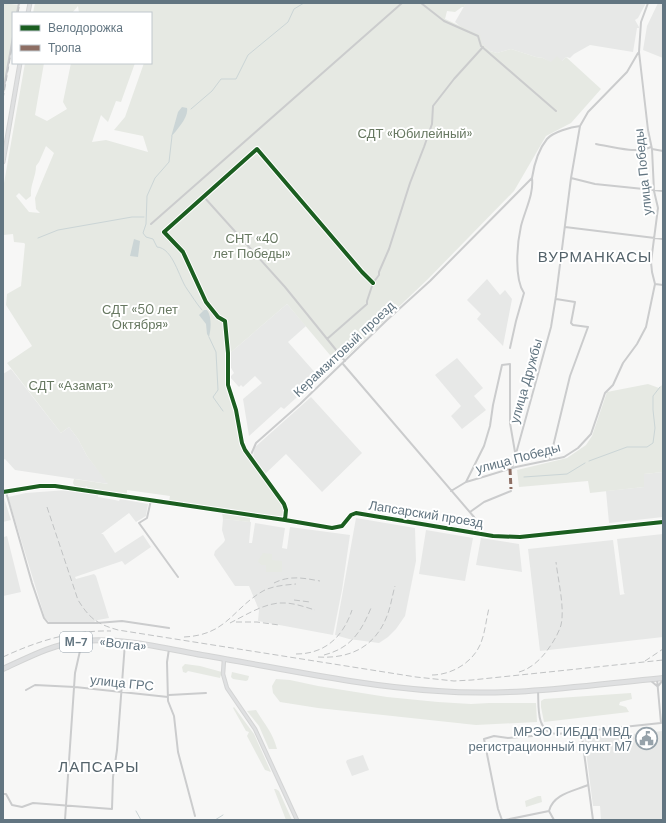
<svg xmlns="http://www.w3.org/2000/svg" width="666" height="823" font-family="'DM Sans',sans-serif">
  <rect width="100%" height="100%" fill="#f7f7f6"/>
  <path fill="#e7e8e7" d="M466 3H646L638 18 635 20 639 27V28H637L633 52 590 45 574 54 570 58 566 57 562 61 551 63 543 58 536 57 511 49 497 53 490 51 455 22Z
    M658 3H663V58L643 50 647 26Z
    M487 279 500 295 505 290 512 299 503 346 477 319 481 314 467 300Z
    M287 304 306 326 288 342 319 377 284 409 281 407 249 436 243 399 262 383 255 376 243 387 241 385 239 387 230 377 234 373 230 366V353Z
    M457 358 483 388 474 396 486 410 462 429 451 416 461 406 435 375Z
    M11 369 61 433 69 427 78 439 87 456 109 484 15 470 5 459 3 460V374Z
    M311 397 362 453 322 492 286 454 265 474 253 459 254 448Z
    M663 472V517L609 523 606 491 644 487V474Z
    M67 490 98 495V497L115 500 119 501 120 499 148 504 146 516 136 522 129 513 101 534H103L115 553 143 535 151 547 125 565 122 561 75 577 76 579 94 574 96 576 109 618 98 620 94 622H49L45 618 8 497 26 493Z
    M3 498H4L11 520 3 522Z
    M356 518 415 528 416 561 405 616 396 629 388 637 379 643 349 639 335 635Z
    M223 519 251 522 249 543H252L255 523 285 528 282 548 287 549 290 527 350 535 342 590 333 635 258 621 259 610 249 586H235L214 555 215 551 224 542 225 540 222 530Z
    M426 530 473 538 465 581 419 574Z
    M663 534V637L540 651 528 549 613 540 620 595 625 594 624 593 617 539Z
    M3 536 4 537 7 536 21 592 3 596Z
    M481 538 519 544 522 572 476 565Z
    M663 731V820H601L600 806H593L584 735H621Z
    M363 755 369 770 352 776 346 762 347 760Z"/>
  <path fill="#e6e9e3" fill-rule="evenodd" d="M3 3 19 5 17 13H13V37L3 93Z
    M35 3H466L464 7H462L455 12 447 11 445 19 480 35 482 44 490 51 497 53 511 49 536 57 543 58 551 62 557 56 562 61 566 57 601 89 571 123 546 136 514 191 428 279 345 358 335 361 287 304 230 353 227 354 228 386 230 399 236 413 237 432 242 449 284 508 282 516 278 517 169 501 170 496 127 490V493L125 494 88 488 86 486 85 488 75 487 73 483 74 479 108 484 87 456 78 439 69 427 61 433 7 363 32 346 6 305 7 294 21 286 25 244 24 243 14 242 13 234 3 235V189L25 63H44L35 115 47 121 67 109 63 102 71 63H135L121 102 116 101 108 122 101 115 92 142 106 140 148 152 143 136 114 130 125 117 144 63H151V13H79L78 6 72 13H33ZM46 146 54 153 35 198 36 209 40 213 29 212 16 196 19 193 26 200 31 196C30 185 36 177 36 166L39 162Z
    M648 384 659 388 663 384V472L644 474V487L590 493 588 481 519 487 517 470 567 458 586 445 592 436 607 392Z
    M222 513 250 518V522L223 519Z
    M263 553 272 554V560L282 561V572H266V565H261L258 561Z
    M185 664 200 666 222 672 220 678 188 671 186 673 183 672 182 667Z
    M232 672 249 676 248 680 246 681 233 679 231 677Z
    M276 679 290 680 318 686 387 697 438 702 471 704 489 703H536L537 722 476 725 318 708 280 702 273 693 272 686Z
    M631 693 632 699 620 702 619 705 626 707 629 712 544 722 541 707V701L544 699Z
    M234 707 254 734 271 772 265 770 247 736 249 732 246 731 233 708Z
    M256 710C265 725 272 731 277 749H269L259 726 247 711Z
    M274 789H276L279 791 292 820H286Z
    M538 796H541L542 802 526 807 525 801Z"/>
  <path fill="#cbd5d6" d="M182 107 187 108C189 117 177 130 171 137L178 112Z
    M134 239 140 241 138 257 130 256Z
    M204 310H207C212 317 211 329 209 337L207 334 206 324 199 315Z"/>
  <g fill="none" stroke-linecap="round" stroke-linejoin="round">
    <path stroke="#cbd5d6" stroke-width="1" d="M191 109 212 91 221 79H236L248 55 288 22 294 9 304 3
      M172 136 169 162 155 178 147 196 146 224 143 233 146 237 153 239 157 247C173 248 179 278 187 289 192 296 196 303 202 310
      M38 238 58 230 132 217H144
      M209 337 216 352 218 390 213 397 223 411
      M589 461 627 447H647L653 443 655 428 653 410V396L660 387
      M524 477 567 474 585 463
      M136 811 141 820
      M215 820 223 815"/>
    <defs>
      <path id="secondary" d="M3 492 40 486H55L285 520 332 528 342 526 351 515 356 513 493 536 520 537 663 522
        M224 659 223 674 227 688 255 729 297 820"/>
      <path id="primary" d="M28 13 30 3
        M3 162 20 63"/>
      <path id="highway" d="M3 669C29 657 53 644 82 641 120 637 164 648 202 655 280 668 359 686 438 691 513 697 588 685 663 678"/>
    </defs>
    <use href="#secondary" stroke="#d4d5d5" stroke-width="4.5"/>
    <use href="#primary" stroke="#d4d5d5" stroke-width="5"/>
    <use href="#highway" stroke="#d3d4d4" stroke-width="6"/>
    <path stroke="#cbcccd" stroke-width="2" d="M421 3 444 21 478 36 481 46 556 111
      M17 13 19 3
      M3 93 13 37
      M596 144C612 147 637 154 651 147
      M652 149 663 151
      M532 178C534 165 538 150 547 139 553 132 571 127 580 126
      M571 178 595 184 663 191
      M204 197 285 287 345 361
      M151 224 402 3
      M565 227 663 239
      M655 284 663 285
      M327 339 367 304V301L373 283 379 275V272L389 249 410 183 424 147 432 124 433 106 454 79 483 47
      M343 364 474 517 477 522V533
      M250 457 256 443 300 404 387 320 430 281 532 178C534 194 525 210 521 226 517 244 514 278 524 293L516 321 510 348
      M550 459 570 376 588 327 573 325 571 323 575 302 556 299
      M512 468 551 327 556 296 571 178 580 126 588 112 627 72 638 53
      M466 482 484 446 490 426 493 405 502 365 510 364V423L515 452
      M451 491 466 482 483 477 516 467 564 457 578 448 591 434 605 393 613 385 623 363 637 344 646 327 655 284 652 272 651 262 658 208 654 191 652 149 648 130 639 52 641 22 648 3
      M6 492 32 583 44 618 48 623H97L122 621 169 628
      M151 500 147 518 139 523 178 577
      M470 512 484 502 511 491
      M285 520 286 510 284 504 245 450 242 443 236 410 228 385V353L225 321 218 317 206 302 183 252 164 232 257 149 362 272 373 283
      M169 649 167 662 168 701 174 716 178 752 195 816
      M650 680 657 686
      M658 686 663 680
      M26 690 35 685 75 687 168 697
      M538 690C539 705 535 733 557 734L661 723 657 679
      M169 695 206 693
      M581 730 593 820
      M3 794H6L12 805 22 807 33 803 112 809 113 777 117 750 125 643
      M549 811 554 820
      M65 820 75 673 82 642
      M502 820 498 809 484 739 494 736 508 738 532 736 543 727
      M505 820 549 811C553 794 574 791 588 785"/>
    <use href="#secondary" stroke="#dfe0e1" stroke-width="2.5"/>
    <use href="#primary" stroke="#dfe0e1" stroke-width="3"/>
    <use href="#highway" stroke="#dfe0e1" stroke-width="4"/>
    <path stroke="#c1c3c4" stroke-width="1" stroke-dasharray="6 3" stroke-linecap="butt" d="M18 13 20 3
      M3 99 13 42
      M47 507 78 600C90 619 97 624 118 630L416 677 454 681 472 680 663 660
      M274 583C290 575 303 578 320 581
      M294 600 310 602
      M236 622H257L279 625
      M230 623C246 615 266 602 284 603 294 603 305 607 315 610
      M184 637C227 635 232 609 263 591 272 586 285 585 296 584
      M296 654C325 654 343 637 352 610
      M324 655C351 648 361 632 371 608
      M3 657C37 641 73 630 111 631
      M318 657C350 659 375 647 387 616 391 606 392 596 395 586
      M645 661 663 649
      M519 672C530 669 539 661 546 652 552 644 558 635 561 625 565 608 558 580 556 562
      M432 675C451 675 472 663 480 645 485 634 486 620 489 608"/>
    <path stroke="#8d6e63" stroke-width="3" stroke-dasharray="6 3" stroke-linecap="butt" d="M510 469 511 489"/>
    <defs>
      <path id="cycleway" d="M3 492 40 486H55L285 520 332 528 342 526 351 515 356 513 493 536 520 537 663 522
        M285 520 286 510 284 504 245 450 242 443 236 410 228 385V353L225 321 218 317 206 302 183 252 164 232 257 149 362 272 373 283"/>
    </defs>
    <use href="#cycleway" stroke="#fff" stroke-width="6"/>
    <use href="#cycleway" stroke="#1b5e20" stroke-width="4"/>
  </g>
  <defs>
    <symbol id="civic-ring" viewBox="-11 -11 22 22"><circle r="9.5" fill="#fff" stroke="#96a2aa" stroke-width="1.5"/><path d="M-.6-6.5H3V-4.5H.6V-3L4-1V1h2V6H-6V1h2V-1L-.6-3ZM-1.2 2.5V6h2.4V2.5Z" fill="#96a2aa"/></symbol>
  </defs>
  <g fill-rule="evenodd">
    <use href="#civic-ring" x="634" y="726" width="25" height="25"/>
  </g>
  <g text-anchor="middle" dominant-baseline="central" stroke-width="4" stroke-linejoin="round" paint-order="stroke">
    <rect fill="#fff" stroke="#919ea7" stroke-width="1" x="60" y="632" width="32" height="20" rx="3"/>
    <g font-size="12" font-weight="bold" fill="#627581">
      <text x="76" y="642">М-7</text>
    </g>
    <g font-size="13" fill="#677861" stroke="#fff">
      <text x="415" y="133">СДТ «Юбилейный»</text>
      <text x="252" y="238">СНТ «40<tspan x="252" dy="15">лет Победы»</tspan></text>
      <text x="140" y="309">СДТ «50 лет<tspan x="140" dy="15">Октября»</tspan></text>
      <text x="71" y="385">СДТ «Азамат»</text>
    </g>
    <g font-size="13" fill="#627581" stroke="#fff">
      <text transform="translate(643 172) rotate(-96)">улица Победы</text>
      <text transform="translate(344 349) rotate(-43)">Керамзитовый проезд</text>
      <text transform="translate(526 381) rotate(-74)">улица Дружбы</text>
      <text transform="translate(518 458) rotate(-15)">улица Победы</text>
      <text transform="translate(426 514) rotate(9)">Лапсарский проезд</text>
      <text transform="translate(123 644) rotate(6)">«Волга»</text>
      <text transform="translate(122 683) rotate(6)">улица ГРС</text>
    </g>
    <g font-size="13" fill="#627581" stroke="#fff" text-anchor="end">
      <text x="632" y="731">МРЭО ГИБДД МВД,<tspan x="632" dy="15">регистрационный пункт М7</tspan></text>
    </g>
    <g font-size="15" letter-spacing="1" fill="#54636b" stroke="#fff">
      <text x="595" y="257">ВУРМАНКАСЫ</text>
      <text x="99" y="767">ЛАПСАРЫ</text>
    </g>
  </g>
  <rect width="666" height="823" fill="none" stroke="#627581" stroke-width="8"/>
  <rect x="12" y="12" width="140" height="52" fill="#ffffff" stroke="#c0c8cd"/>
  <rect x="20" y="25" width="20" height="6" fill="#1b5e20" stroke="#c0c8cd"/>
  <text x="48" y="32" font-size="12" fill="#627581">Велодорожка</text>
  <rect x="20" y="45" width="20" height="6" fill="#8d6e63" stroke="#c0c8cd"/>
  <text x="48" y="52" font-size="12" fill="#627581">Тропа</text>
</svg>
